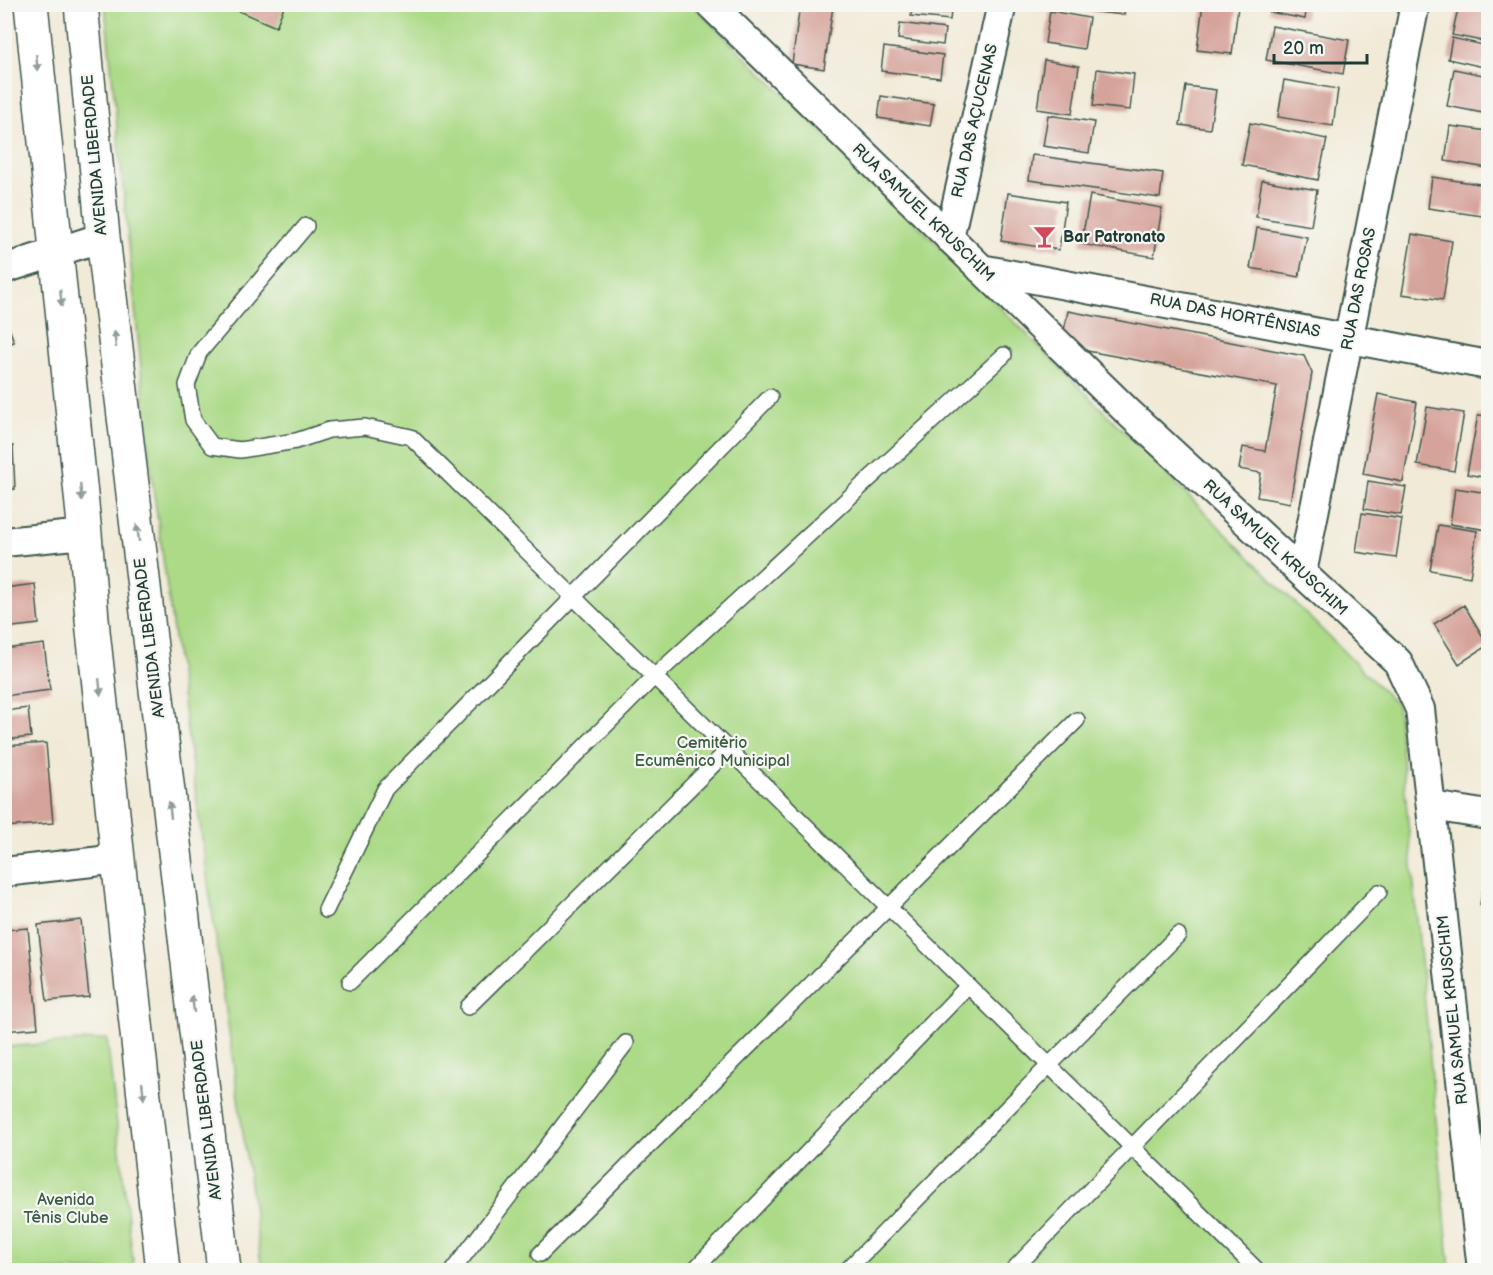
<svg xmlns="http://www.w3.org/2000/svg" width="1493" height="1275" font-family="'Balsamiq Sans',sans-serif">
  <rect width="100%" height="100%" fill="#f6f6f2"/>
  <filter id="ink" filterUnits="userSpaceOnUse"><feTurbulence type="fractalNoise" baseFrequency=".0167" numOctaves="2"/><feDisplacementMap in="SourceGraphic" scale="12" xChannelSelector="R" yChannelSelector="G"/><feConvolveMatrix kernelMatrix="1 2 1 2 8 2 1 2 1" color-interpolation-filters="sRGB"/></filter>
  <filter id="wash" filterUnits="userSpaceOnUse"><feTurbulence type="fractalNoise" baseFrequency=".008" numOctaves="4" result="noise"/><feDisplacementMap in="SourceGraphic" scale="24" xChannelSelector="R" yChannelSelector="G"/><feGaussianBlur stdDeviation="1.35" result="paint"/><feColorMatrix in="noise" values="0 0 0 0 0 0 0 0 0 0 0 0 0 0 0 0 0 1.4 0 .05"/><feComposite in="paint" operator="in"/></filter>
  <g filter="url(#wash)">
    <rect width="100%" height="100%" fill="#f1ead7"/>
    <path fill="#acda87" stroke="#668c5e" stroke-width="1.5" d="M105 5H692L936 243 1397 705 1450 1270H262L152 479Z
      M107 1039 134 1270H5V1047Z"/>
    <g id="blocks">
      <path fill="#d5a39a" d="M222 4H285L276 27Z
        M800 4 833 6 824 69 792 64Z
        M885 4H900L899 8Z
        M913 4H952L950 20 911 16Z
        M1079 4H1125L1124 15 1078 10Z
        M1203 4 1238 7 1232 54 1197 50Z
        M1270 4H1307L1305 19 1269 12Z
        M1459 4H1488L1487 42 1452 35Z
        M1050 11 1089 18 1084 49 1045 43Z
        M900 23 945 29 943 45 898 39Z
        M1272 26 1349 40 1343 74 1266 60Z
        M1452 38 1488 46V68L1448 59Z
        M884 47 943 55 940 78 881 71Z
        M1044 60 1079 66 1072 114 1037 109Z
        M1097 69 1134 74 1130 110 1093 106Z
        M1454 69 1488 76V114L1447 106Z
        M1284 80 1338 89 1333 126 1278 117Z
        M1186 86 1216 90 1210 129 1180 125Z
        M881 96 934 104 930 126 878 118Z
        M1048 115 1094 122 1089 153 1043 146Z
        M1250 123 1327 139 1318 180 1242 165Z
        M1450 126 1488 131V168L1445 161Z
        M1032 155 1163 173 1160 198 1029 180Z
        M1432 177 1486 185 1482 216 1428 208Z
        M1262 180 1317 190 1311 226 1256 217Z
        M1008 193 1066 202 1059 250 1001 241Z
        M1090 195 1162 208 1154 257 1081 244Z
        M1257 228 1307 237 1299 277 1250 268Z
        M1412 234 1452 241 1443 300 1402 294Z
        M1068 311 1304 356 1312 373 1290 503 1257 497 1261 473 1239 469 1243 447 1265 451 1277 386 1082 350 1063 335Z
        M4 314 14 342 4 345Z
        M1378 394 1417 402 1403 482 1363 474Z
        M1427 407 1464 413 1454 471 1417 465Z
        M1478 415 1488 416V478L1467 474Z
        M4 446H13L15 489 4 490Z
        M1368 481 1406 487 1401 515 1364 509Z
        M1455 488 1488 493V530L1450 524Z
        M1362 513 1402 519 1396 558 1356 552Z
        M1438 525 1477 531 1470 577 1430 570Z
        M35 584 39 624 4 628V588Z
        M1464 605 1488 645 1459 664 1434 624Z
        M44 644 50 690 4 696V649Z
        M28 708 31 737 4 740V711Z
        M46 743 53 823 5 827V746Z
        M1487 866H1488V906L1480 905Z
        M1485 918 1488 919V941H1487Z
        M81 920 89 997 47 1001 38 925Z
        M28 928 38 1028 4 1031V930Z"/>
    </g>
  </g>
  <g filter="url(#ink)">
    <use href="#blocks" fill-opacity="0" stroke="#3e574c" stroke-width="1.5"/>
    <g fill="none" stroke-linecap="round" stroke-linejoin="round">
      <defs>
        <path id="service" d="M306 226 199 353 187 385 193 420 212 446 240 450 296 441 329 430 365 427 411 437 1257 1270
          M326 910 385 789 770 397
          M350 982 654 677 1004 355
          M468 1007 728 750
          M540 1254 1077 720
          M453 1270 626 1043
          M694 1270 968 986
          M847 1270 1178 935
          M1013 1270 1379 892"/>
        <path id="minor" d="M710 4 1128 412 1398 662 1420 709 1482 1270
          M949 238 1002 4
          M4 269 103 237
          M981 269 1488 365
          M4 542 85 534
          M1302 573 1415 4
          M1432 806 1488 815
          M4 872 119 859"/>
        <path id="tertiary" d="M31 4 85 534 93 631 163 1270
          M81 4 103 237 224 1270"/>
      </defs>
      <use href="#service" stroke="#3e574c" stroke-width="18"/>
      <use href="#minor" stroke="#3e574c" stroke-width="32"/>
      <use href="#tertiary" stroke="#3e574c" stroke-width="36"/>
      <use href="#service" stroke="#fff" stroke-width="15"/>
      <use href="#minor" stroke="#fff" stroke-width="28"/>
      <use href="#tertiary" stroke="#fff" stroke-width="33"/>
    </g>
    <defs><path id="oneway-solid" d="M-6-.8H1V-3.2L6.5 0L1 3.2V.8H-6Z" transform="scale(1.5)"/></defs>
    <g fill="#8f9e9a">
      <use href="#oneway-solid" transform="translate(37 63) rotate(84)"/>
      <use href="#oneway-solid" transform="translate(61 298) rotate(84)"/>
      <use href="#oneway-solid" transform="translate(115 339) rotate(-97)"/>
      <use href="#oneway-solid" transform="translate(81 492) rotate(84)"/>
      <use href="#oneway-solid" transform="translate(138 533) rotate(-97)"/>
      <use href="#oneway-solid" transform="translate(100 687) rotate(84)"/>
      <use href="#oneway-solid" transform="translate(170 810) rotate(-97)"/>
      <use href="#oneway-solid" transform="translate(193 1004) rotate(-97)"/>
      <use href="#oneway-solid" transform="translate(143 1091) rotate(84)"/>
    </g>
  </g>
  <defs>
    <symbol id="bar-bare" viewBox="-9 -9 18 18"><path d="M-6-5H6L.8 .8V4.5H3.5V6h-7V4.5H-.8V.8Z" fill="#d1495b" stroke="#f6f6f2" stroke-width="2.5" paint-order="stroke"/></symbol>
  </defs>
  <g fill-rule="evenodd">
    <use href="#bar-bare" x="1028" y="220" width="33" height="33"/>
  </g>
  <g text-anchor="middle" dominant-baseline="central" stroke-width="4.5" stroke-linejoin="round" paint-order="stroke">
    <g font-size="16" fill="#1f3d34" stroke="#f6f6f2">
      <text transform="translate(975 121) rotate(-77)">RUA DAS AÇUCENAS</text>
      <text transform="translate(95 155) rotate(-95)">AVENIDA LIBERDADE</text>
      <text transform="translate(923 213) rotate(44)">RUA SAMUEL KRUSCHIM</text>
      <text transform="translate(1359 289) rotate(-79)">RUA DAS ROSAS</text>
      <text transform="translate(1235 316) rotate(11)">RUA DAS HORTÊNSIAS</text>
      <text transform="translate(1275 548) rotate(43)">RUA SAMUEL KRUSCHIM</text>
      <text transform="translate(150 638) rotate(-97)">AVENIDA LIBERDADE</text>
      <text transform="translate(1453 1010) rotate(-96)">RUA SAMUEL KRUSCHIM</text>
      <text transform="translate(207 1120) rotate(-97)">AVENIDA LIBERDADE</text>
    </g>
    <g font-size="16" font-weight="bold" fill="#1f3d34" stroke="#f6f6f2" text-anchor="start">
      <text x="1063" y="237">Bar Patronato</text>
    </g>
    <g font-size="16" fill="#3b5c45" stroke="#f6f6f2">
      <text x="712" y="743">Cemitério<tspan x="712" dy="18">Ecumênico Municipal</tspan></text>
      <text x="66" y="1200">Avenida<tspan x="66" dy="18">Tênis Clube</tspan></text>
    </g>
  </g>
  <rect width="1493" height="1275" fill="none" stroke="#f6f6f2" stroke-width="24"/>
  <path d="M1274 54v9h93v-9" fill="none" stroke="#1f3d34" stroke-width="3"/>
  <text x="1283" y="54" font-size="18" fill="#1f3d34" stroke="#f6f6f2" stroke-width="4.5" paint-order="stroke">20 m</text>
</svg>
